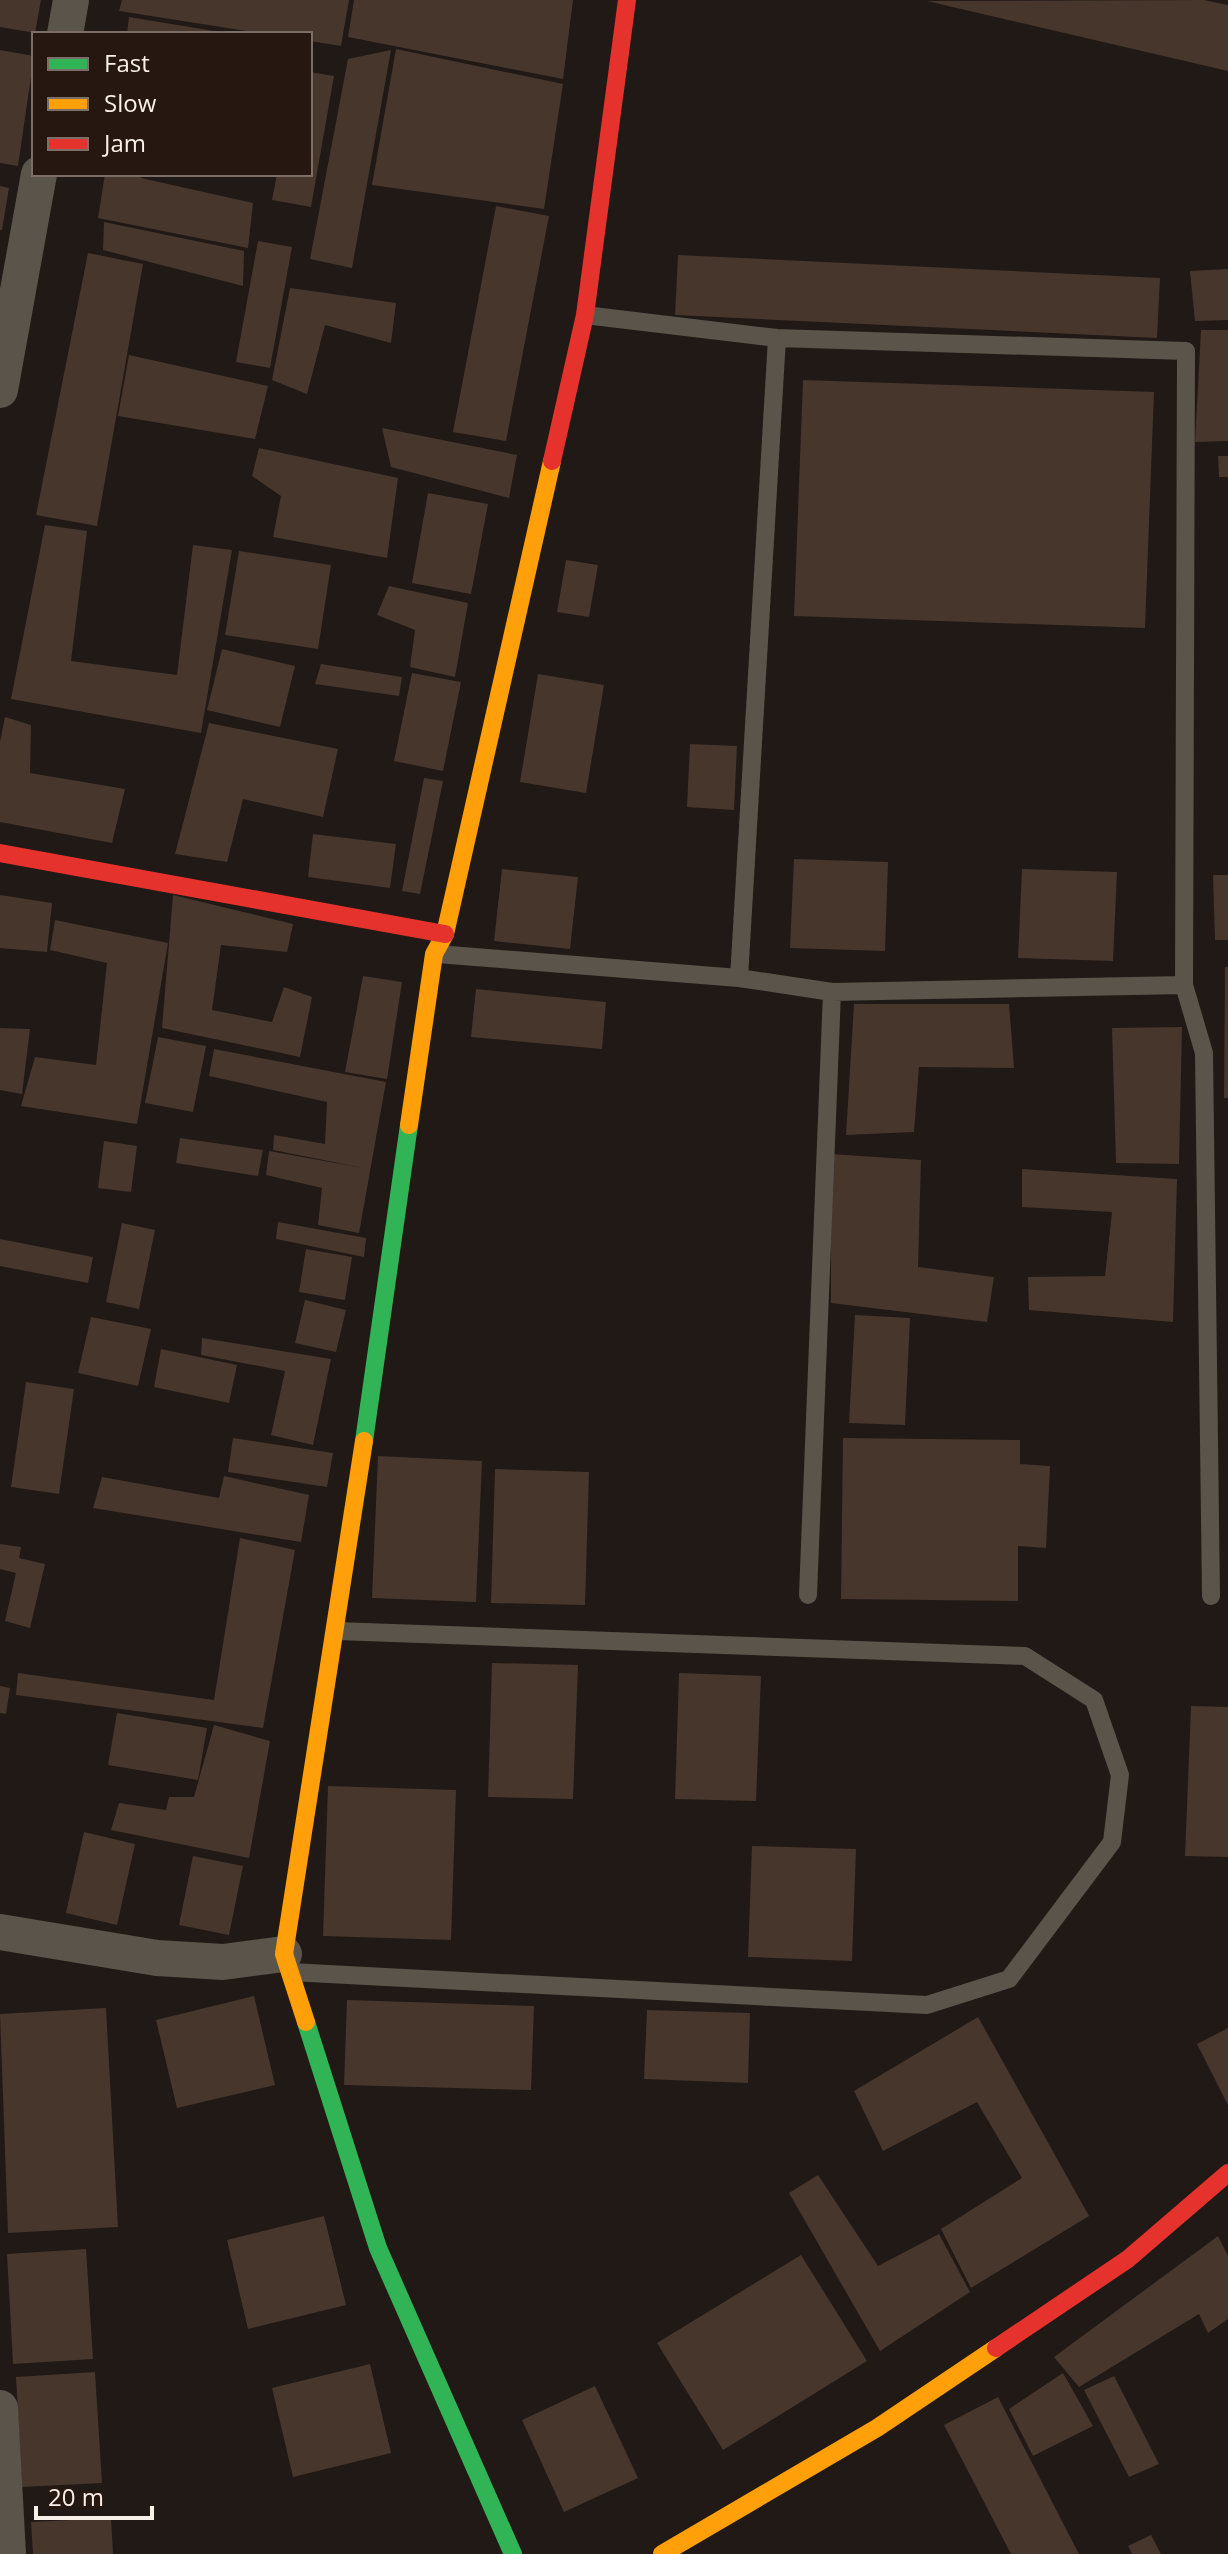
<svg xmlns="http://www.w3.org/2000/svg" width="1228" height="2554" font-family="'Open Sans',sans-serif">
  <rect width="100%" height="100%" fill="#211915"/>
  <path fill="#46362c" d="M0 0H41L35 33 0 27Z
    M122 0H349L341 46 310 41V34H266L119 11Z
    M354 0H573L563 79 348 37Z
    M1204 0 1228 5V71L927 1Z
    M129 17 220 32V34H127Z
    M396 49 563 84 544 209 372 185Z
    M0 50 34 56 18 166 0 163Z
    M391 50 352 268 310 259 348 59Z
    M310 72 334 76 311 207 272 200 277 174H310Z
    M105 174H142L141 178 253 203 248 248 98 218Z
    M0 186 9 188 2 230H0Z
    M496 206 549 216 506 441 453 432Z
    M104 222 244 251 243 286 103 250Z
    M258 241 292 247 270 368 236 362Z
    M88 253 143 264 97 526 36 515Z
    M678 255 1160 278 1157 338 675 315Z
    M1228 269V320L1195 321 1190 271Z
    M290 288 396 303 391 343 325 325 307 394 272 380Z
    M1201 330H1228V441L1195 442Z
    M129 355 268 386 255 439 118 416Z
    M803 380 1154 392 1145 628 794 616Z
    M382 428 517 455 509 498 391 467Z
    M259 448 398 478 387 558 273 537 281 496 252 476Z
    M1218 456H1228V477H1219Z
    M428 493 488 504 471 594 412 583Z
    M45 525 87 531 71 661 177 675 193 545 232 550 201 733 11 699Z
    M239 551 331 565 318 649 225 635Z
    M566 560 598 565 589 617 557 612Z
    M389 586 468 603 455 677 410 667 415 630 377 615Z
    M222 649 295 666 280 727 207 710Z
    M321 664 402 677 399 696 315 684Z
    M412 673 461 682 443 771 394 761Z
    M538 674 604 685 586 793 520 782Z
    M5 717 31 725 30 773 125 789 112 843 0 822V742Z
    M209 723 338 749 323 817 243 799 227 862 175 854Z
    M690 744 737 746 734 810 687 807Z
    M424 778 443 781 420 894 402 891Z
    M313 834 396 844 390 888 308 877Z
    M794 859 888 862 885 951 790 948Z
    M502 869 578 877 570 949 494 941Z
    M1022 869 1117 872 1113 961 1018 958Z
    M1213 875H1228V940H1215Z
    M0 895 52 903 47 952 0 948Z
    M173 895 293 924 287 952 221 945 212 1010 272 1022 284 987 312 997 300 1057 162 1028Z
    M55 920 168 943 137 1124 21 1106 35 1057 96 1065 107 963 50 950Z
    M1225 967H1228V1098H1224Z
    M363 976 402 982 387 1079 345 1072Z
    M476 989 606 1002 602 1049 471 1037Z
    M854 1004H1009L1014 1068 919 1067 914 1132 846 1135Z
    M1182 1027 1179 1164 1116 1163 1112 1028Z
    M0 1028 30 1029 22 1094 0 1090Z
    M158 1037 206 1046 193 1112 145 1103Z
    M214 1049 386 1082 359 1233 318 1225 322 1188 266 1175 269 1151 363 1168 273 1150 274 1135 325 1144 327 1102 209 1076Z
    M180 1138 263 1150 258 1176 176 1163Z
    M104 1141 137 1146 131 1192 98 1188Z
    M831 1154 921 1160 918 1267 994 1277 987 1322 831 1303Z
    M1022 1169 1177 1179 1173 1322 1029 1310 1028 1277 1105 1276 1112 1212 1022 1207Z
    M278 1222 366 1238 364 1257 276 1239Z
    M122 1223 155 1230 139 1309 106 1302Z
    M0 1239 93 1257 88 1283 0 1266Z
    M306 1249 352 1257 345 1300 299 1292Z
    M305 1300 346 1310 336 1352 295 1343Z
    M855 1315 910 1318 905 1425 849 1423Z
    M91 1317 151 1329 138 1386 78 1373Z
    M202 1338 331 1359 313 1445 271 1435 285 1371 201 1355Z
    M161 1349 237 1365 229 1403 154 1387Z
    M26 1382 74 1389 59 1494 11 1487Z
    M233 1438 333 1453 327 1487 228 1472Z
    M843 1438 1020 1440V1464L1050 1466 1046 1548 1018 1546V1601L841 1599Z
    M378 1456 482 1461 476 1602 372 1598Z
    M495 1469 589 1472 585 1605 491 1603Z
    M224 1476 309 1495 301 1542 93 1508 102 1477 219 1498Z
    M240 1538 295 1550 263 1728 16 1695 18 1673 214 1700Z
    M0 1544 21 1547 19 1558 45 1564 30 1628 5 1621 16 1573 0 1569Z
    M492 1663 578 1665 573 1799 488 1797Z
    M679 1673 761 1676 756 1801 675 1799Z
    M0 1686 10 1688 6 1714 0 1713Z
    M1191 1706 1228 1707V1857L1185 1856Z
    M117 1713 207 1728 198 1780 108 1765Z
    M214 1725 270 1741 249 1858 111 1830 119 1803 166 1810 169 1797H194Z
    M328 1786 456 1790 451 1940 323 1936Z
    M84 1832 135 1844 117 1925 66 1913Z
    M752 1846 856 1849 852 1961 748 1957Z
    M193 1856 243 1866 229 1935 179 1925Z
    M254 1996 275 2085 177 2108 156 2020Z
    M347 2000 534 2006 531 2090 344 2085Z
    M106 2008 118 2227 8 2233 0 2014Z
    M647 2010 750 2013 748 2083 644 2079Z
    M978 2017 1089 2216 971 2288 941 2229 1022 2178 977 2102 883 2151 854 2091Z
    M1228 2028V2105L1197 2044Z
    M818 2175 878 2266 939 2234 970 2292 880 2351 789 2193Z
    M324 2216 346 2305 248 2329 227 2240Z
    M1218 2236 1228 2256V2319L1208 2333 1199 2314 1079 2387 1054 2357Z
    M86 2249 93 2359 13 2364 7 2254Z
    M801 2255 867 2361 723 2450 657 2343Z
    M370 2364 391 2453 293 2477 272 2388Z
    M95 2372 102 2483 22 2487 16 2377Z
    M1063 2373 1093 2426 1033 2456 1009 2409Z
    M1114 2376 1159 2464 1129 2477 1084 2390Z
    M595 2386 638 2478 564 2512 522 2420Z
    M998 2397 1079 2554H1011L944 2425Z
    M111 2518 113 2554H33L31 2522Z
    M1151 2535 1161 2554H1132L1128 2546Z"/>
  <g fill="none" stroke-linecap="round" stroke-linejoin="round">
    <path stroke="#5a544b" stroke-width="18" d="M585 315 777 338 1186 351 1184 985 1204 1053 1211 1596
      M437 954 739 978 832 992
      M739 978 777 338
      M808 1595 832 992 1184 985
      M290 1972 927 2005 1009 1979 1112 1842 1120 1775 1094 1700 1025 1656 337 1631"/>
    <path stroke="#5a544b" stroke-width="36" d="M65 34 71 0
      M0 390 39 174
      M0 1932 157 1958 223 1962 284 1954
      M0 2408 8 2554"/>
    <path stroke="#30b455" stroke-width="18" d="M364 1441 409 1125
      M306 2022 378 2248 513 2554"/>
    <path stroke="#ff9f0a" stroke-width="18" d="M409 1125 434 954 445 934 552 461
      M306 2022 284 1954 364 1441
      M662 2554 877 2428 996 2348"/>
    <path stroke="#e5322d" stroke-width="18" d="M552 461 585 315 627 0
      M0 853 445 934
      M996 2348 1128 2259 1228 2173"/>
  </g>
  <rect x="32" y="32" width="280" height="144" fill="#261810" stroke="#7b6e67" stroke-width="2"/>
  <rect x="48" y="58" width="40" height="12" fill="#30b455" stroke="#7b6e67" stroke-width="2"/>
  <text x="104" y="72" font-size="24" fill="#faf0ea">Fast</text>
  <rect x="48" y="98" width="40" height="12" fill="#ff9f0a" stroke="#7b6e67" stroke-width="2"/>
  <text x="104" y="112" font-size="24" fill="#faf0ea">Slow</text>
  <rect x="48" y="138" width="40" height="12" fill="#e5322d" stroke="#7b6e67" stroke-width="2"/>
  <text x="104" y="152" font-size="24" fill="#faf0ea">Jam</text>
  <path d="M36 2506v12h116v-12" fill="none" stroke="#faf0ea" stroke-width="4"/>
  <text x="48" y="2506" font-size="24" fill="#faf0ea" stroke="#261810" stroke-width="6" paint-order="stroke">20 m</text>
</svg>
